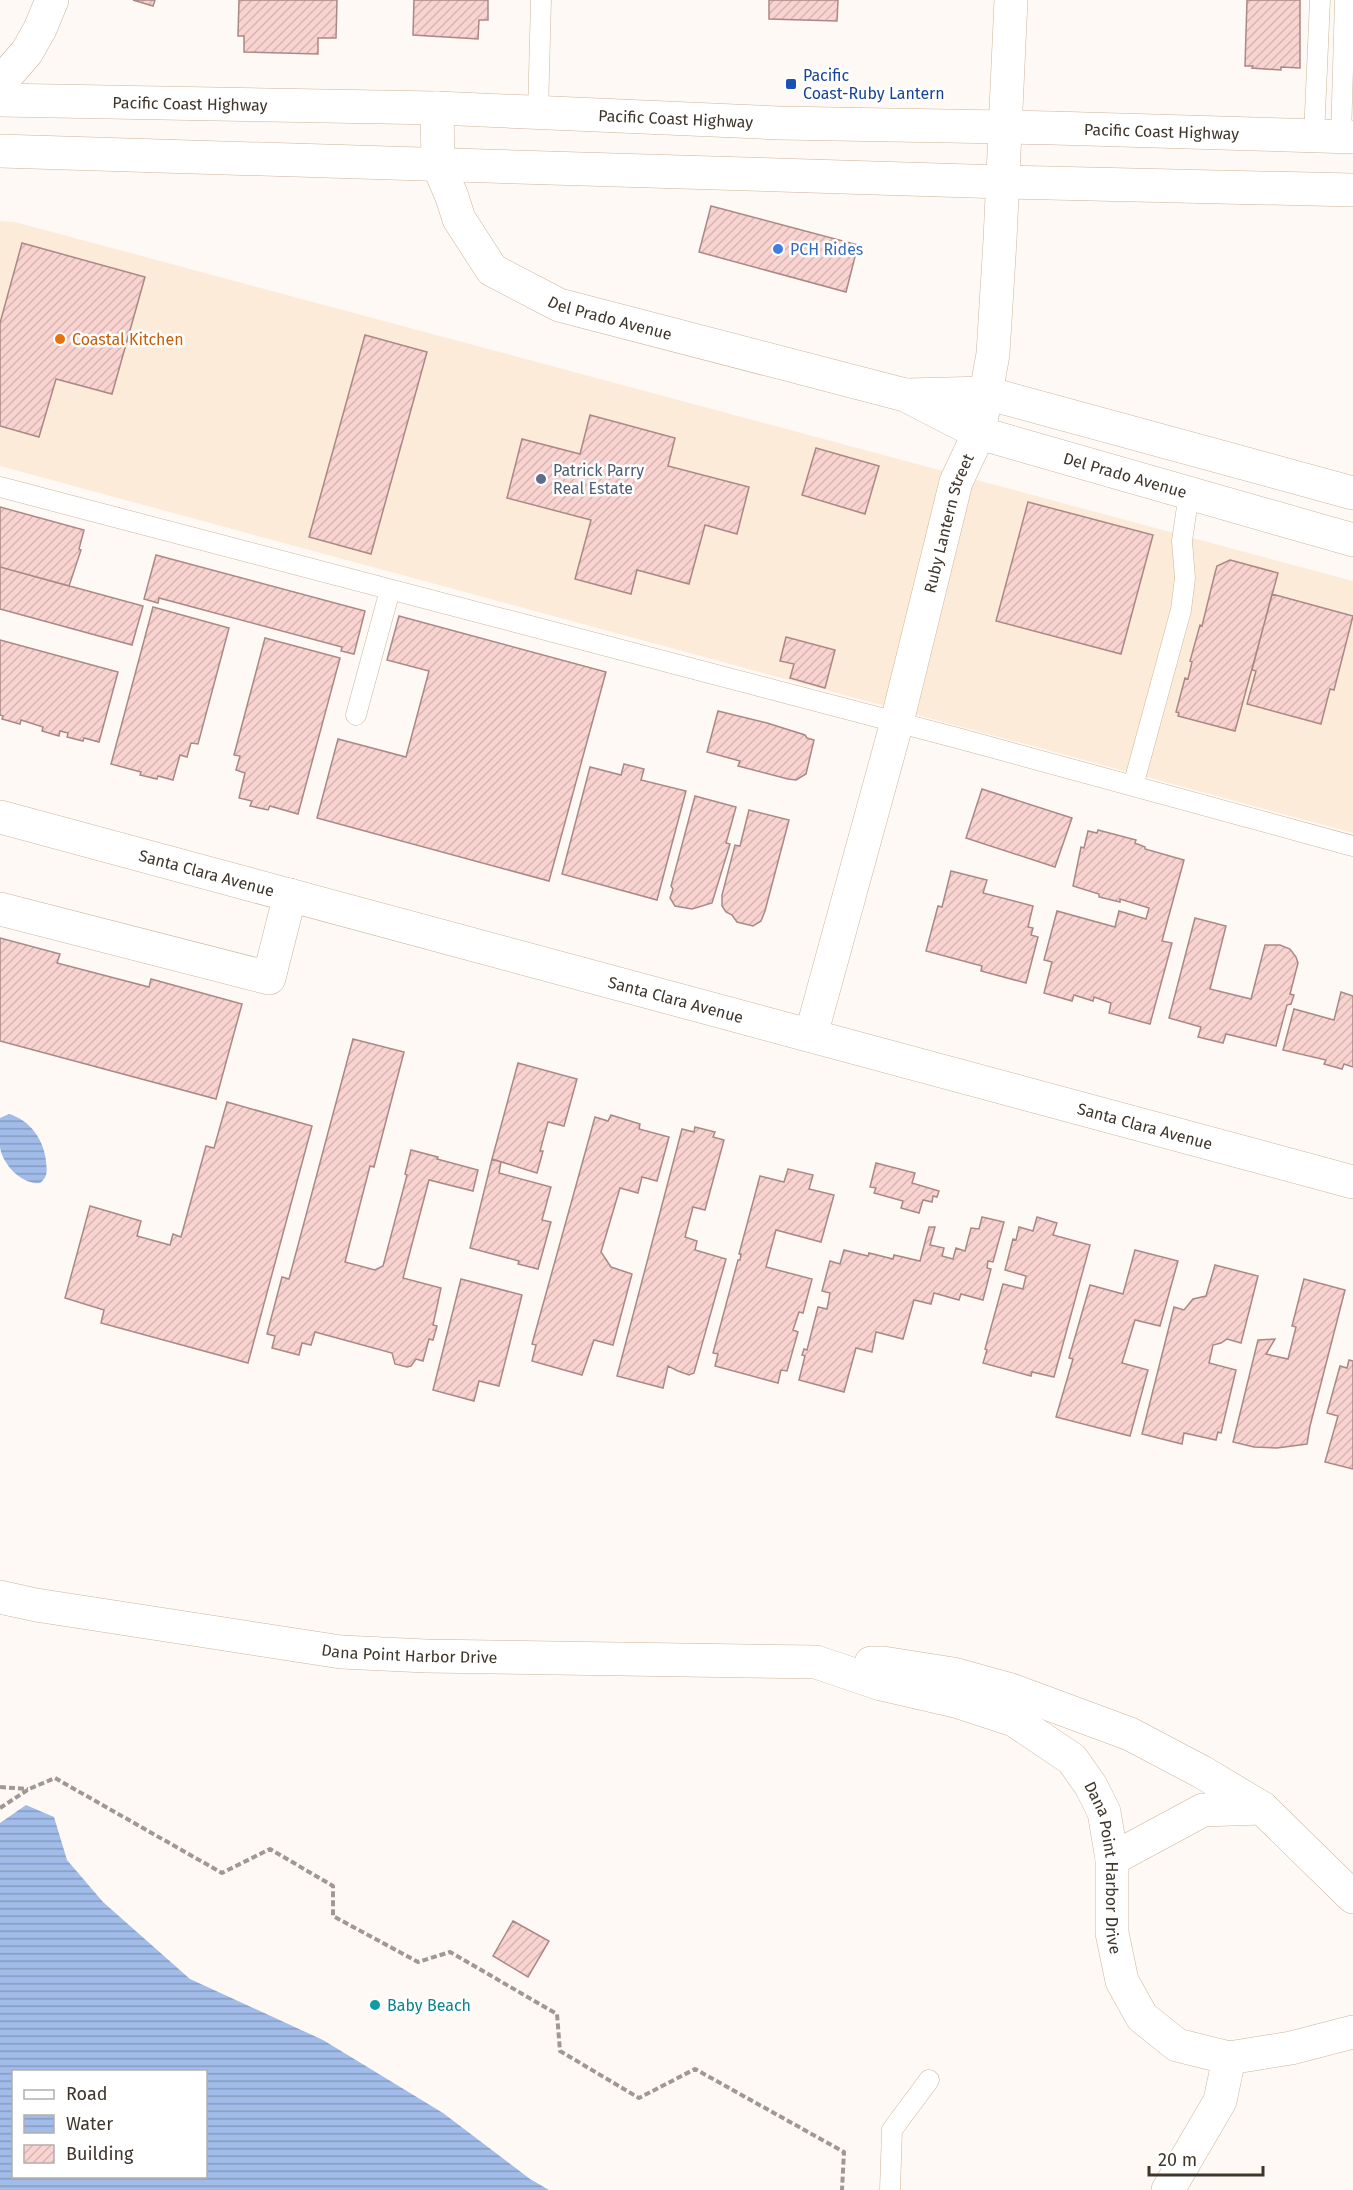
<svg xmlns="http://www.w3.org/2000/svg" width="1353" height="2190" font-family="'Fira Sans',sans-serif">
  <defs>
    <pattern id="water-rules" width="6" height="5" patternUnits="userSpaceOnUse" patternTransform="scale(1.5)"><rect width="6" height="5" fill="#a2bcea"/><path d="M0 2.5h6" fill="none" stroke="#859abe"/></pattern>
    <pattern id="building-hatch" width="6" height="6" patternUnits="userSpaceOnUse" patternTransform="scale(1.5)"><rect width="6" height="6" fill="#f9d3d0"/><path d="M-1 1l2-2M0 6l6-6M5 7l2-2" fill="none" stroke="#d6b6b3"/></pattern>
  </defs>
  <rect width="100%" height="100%" fill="#fef9f5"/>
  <path fill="#fdebd9" d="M0 221 15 222 1353 581V833L0 466Z"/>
  <path fill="url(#water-rules)" fill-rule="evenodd" d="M9 1114C30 1120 44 1140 46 1161 47 1171 48 1177 40 1183 22 1185 2 1164 0 1147 0 1138 0 1127 0 1118Z
    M26 1805 54 1817 67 1860 103 1902 190 1979 323 2040 443 2113 530 2179 549 2190H0V1823ZM14 2072H206V2176H14Z"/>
  <path fill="url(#building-hatch)" stroke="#aa8885" stroke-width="1.5" d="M133 0H155L153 6Z
    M239 0H337L336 38H318V54L244 52V36H238Z
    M414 0H488V20H479L478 39 413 35Z
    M769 0H838L837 21 769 19Z
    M1247 0H1300V68L1281 67V70L1252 68 1253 66H1245Z
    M711 206 858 245 846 292 699 252Z
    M22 243 145 277 112 394 56 379 39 437 0 426V323Z
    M365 335 427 352 371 554 309 537Z
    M590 415 675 438 668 466 749 487 737 534 705 525 689 584 637 570 631 594 575 579 591 520 507 498 522 439 580 454Z
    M816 448 879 466 865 514 802 495Z
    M1028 502 1153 535 1121 654 996 621Z
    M0 507 84 530 79 549 81 550 69 586 0 567Z
    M156 555 365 611 354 654 341 651 342 647 159 598 158 603 144 599Z
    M1230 560 1278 573 1235 731 1178 716 1179 713 1176 712 1185 678 1188 679 1192 662 1190 661 1200 625 1202 626 1215 573 1217 566Z
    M0 567 143 606 132 645 0 609Z
    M1272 594 1353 616 1334 690 1330 689 1321 724 1247 704 1256 671 1252 670Z
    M153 607 229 628 198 744 191 743 187 757 180 755 173 780 158 776 157 779 140 775 141 772 111 764Z
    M399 616 606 672 549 881 317 818 338 739 406 757 429 671 387 660Z
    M786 637 835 650 825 688 790 678 794 664 780 661Z
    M265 638 340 658 298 814 270 806 268 810 250 806 252 801 239 798 245 773 236 770 240 756 234 755Z
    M0 640 118 672 99 742 84 738 83 741 67 737 68 733 60 731 59 736 42 731 43 727 21 720 20 724 2 719 3 716 0 715Z
    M718 711 767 723 805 735 807 738 814 740 806 774 796 780 788 779 738 766 740 761 707 752Z
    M624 764 644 769 641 780 686 791 657 900 562 874 590 767 621 775Z
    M982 789 1072 818 1055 867 966 838Z
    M695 796 736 807 726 843 730 844 712 903 692 909 675 906 670 898 673 889 671 886Z
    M749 810 789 820 765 911 761 921 753 926 737 922 732 915 726 912 722 906V895L735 845 740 846Z
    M1098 830 1136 840 1135 843 1145 847V849L1184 860 1162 941 1172 943 1150 1024 1109 1013 1111 1003 1094 997 1093 1001 1074 995 1072 1001 1044 993 1052 962 1044 960 1057 911 1115 927 1119 911 1146 919 1149 908 1120 899V902L1099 897V894L1073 886 1081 847 1084 848 1088 831 1097 833Z
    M951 871 987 880 983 893 1033 906 1028 927 1033 928 1031 935 1038 937 1026 983 981 971 982 966 926 951 938 906 942 907Z
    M1195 918 1226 926 1210 989 1251 999 1265 945H1280L1290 949 1296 957 1298 963 1290 994 1294 995 1291 1004 1287 1005 1276 1046 1226 1034 1223 1043 1198 1037 1201 1027 1169 1018Z
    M0 938 60 954 57 963 149 987 151 979 242 1004 216 1099 0 1041Z
    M1341 992 1353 996V1067L1344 1064 1342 1069 1324 1064 1326 1060 1283 1050 1294 1009 1334 1020Z
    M353 1039 404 1052 374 1167 370 1166 345 1262 375 1270 383 1266 407 1175 405 1174 411 1150 438 1157 437 1159 478 1170 473 1191 429 1180 403 1278 441 1288 433 1325 437 1326 433 1340 429 1339 423 1361 416 1359 411 1366 407 1367 395 1364 392 1353 315 1332 311 1345 302 1343 299 1355 272 1348 275 1336 267 1334 282 1277 289 1279Z
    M518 1063 577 1079 564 1126 548 1122 540 1151H543L537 1173 492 1159Z
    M227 1102 312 1126 248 1363 101 1323 104 1310 65 1298 90 1206 141 1221 137 1236 170 1245 173 1234 181 1237 206 1146 214 1148Z
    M611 1115 640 1124 639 1129 669 1137 657 1181 642 1177 638 1193 620 1188 601 1252 611 1267 632 1274 613 1345 594 1340 582 1375 532 1361 536 1345 532 1344 595 1117 608 1121Z
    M695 1127 715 1132 713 1137 724 1140 705 1210 693 1207 685 1237 697 1241 695 1250 726 1259 694 1373 689 1375 678 1371 668 1366 663 1388 617 1376 682 1129 694 1132Z
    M492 1159 501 1162 499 1173 551 1187 542 1220 551 1222 538 1269 518 1264 519 1261 470 1248Z
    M876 1163 915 1173 912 1183 939 1191 937 1197 933 1196 932 1202 923 1200 919 1213 901 1208 903 1201 874 1193 876 1188 870 1187Z
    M788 1169 813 1175 809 1189 834 1195 821 1242 776 1230 766 1267 812 1279 803 1313 799 1312 793 1330 798 1332 787 1371 781 1370 778 1383 715 1366 718 1354 713 1353 738 1260H740L741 1254H739L760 1176 784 1182Z
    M982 1217 1004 1222 993 1262 988 1261 987 1268 991 1269 983 1300 961 1294 959 1300 934 1293 931 1304 914 1300 903 1339 876 1332 872 1352 856 1348 844 1392 799 1380 805 1356 802 1355 804 1349 807 1350 818 1307 827 1309 830 1293 822 1291 830 1261 840 1264 844 1250 868 1256 869 1253 893 1259 894 1255 920 1261 929 1227H935L930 1245 944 1248 942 1256 953 1259 956 1248 965 1251 971 1228 979 1229Z
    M1037 1217 1057 1223 1053 1235 1090 1245 1054 1377 1032 1372 1031 1376 983 1363 987 1350 985 1349 1003 1284 1023 1289 1026 1276 1005 1270 1013 1239 1016 1240 1019 1227 1033 1231Z
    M1135 1250 1178 1261 1160 1326 1135 1320 1122 1363 1148 1370 1130 1436 1056 1417 1073 1359 1069 1358 1090 1285 1123 1294Z
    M1215 1265 1258 1276 1241 1343 1227 1339 1221 1343 1213 1345 1209 1363 1236 1370 1221 1433 1218 1432 1216 1440 1184 1433 1182 1444 1142 1434 1174 1307 1184 1310 1193 1299 1206 1296Z
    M461 1279 522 1295 499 1386 479 1381 474 1401 433 1390Z
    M1304 1279 1345 1290 1310 1426 1307 1444 1277 1448 1254 1447 1233 1442 1258 1340 1275 1339 1266 1354 1288 1359 1296 1327 1292 1326Z
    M1349 1360 1353 1361V1469L1325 1462 1338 1416 1327 1413 1340 1366 1347 1368Z
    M513 1921 549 1941 528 1977 493 1956Z"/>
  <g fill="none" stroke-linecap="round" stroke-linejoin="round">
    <defs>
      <path id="lane" d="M538 112 541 0
        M1314 136 1320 0
        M1341 137 1345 0
        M0 487 961 739 1353 846
        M356 715 390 590
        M1133 786 1181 610 1185 578 1182 541 1189 493
        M890 2190 892 2130 929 2080"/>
      <g id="street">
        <path id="s1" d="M0 817 1353 1182"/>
        <path d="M0 909 269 978 290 895"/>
        <path id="s2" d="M811 1035 897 722 956 482 979 433 986 393 993 354 1000 240 1011 0"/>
        <path d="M1168 2190 1220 2101 1229 2058"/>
      </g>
      <g id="secondary">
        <path d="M0 83 27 52 40 29 52 0"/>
        <path id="s3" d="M437 108 438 164 452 197 459 219 492 270 559 305 905 395 979 433 1353 540"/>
        <path d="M907 395 986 393 1353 493"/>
        <path id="s4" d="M0 1597 36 1605 341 1652 426 1656 816 1662 881 1684 959 1702 1014 1720 1072 1759 1091 1786 1104 1812 1112 1859V1933L1122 1981 1142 2017 1177 2045 1229 2058 1291 2048 1353 2032"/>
        <path d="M871 1663H883L953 1674 1011 1690 1130 1734 1202 1772 1262 1808 1353 1897"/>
        <path d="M1112 1859 1203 1810 1262 1808"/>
      </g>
      <g id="highway">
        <path id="s5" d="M0 100 437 108 779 123 1053 128 1353 137"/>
        <path d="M0 151 1003 182 1353 190"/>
      </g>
    </defs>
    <use href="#lane" stroke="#ccb59d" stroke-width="21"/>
    <use href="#street" stroke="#ccb59d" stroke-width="34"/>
    <use href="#secondary" stroke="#ccb59d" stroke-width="34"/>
    <use href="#highway" stroke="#ccb59d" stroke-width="34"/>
    <path stroke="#a09993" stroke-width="4" stroke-dasharray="6 3" stroke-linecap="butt" d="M0 1787 28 1789
      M0 1808 29 1789 55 1778 222 1873 270 1849 333 1886V1916L418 1962 450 1952 557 2014 560 2051 639 2098 695 2069 844 2152 842 2190"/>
    <use href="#lane" stroke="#fff" stroke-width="20"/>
    <use href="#street" stroke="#fff" stroke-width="33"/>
    <use href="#secondary" stroke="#fff" stroke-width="33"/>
    <use href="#highway" stroke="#fff" stroke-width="33"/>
  </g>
  <rect fill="#1a4fb4" stroke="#fff" stroke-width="2" x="785" y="78" width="12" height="12" rx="3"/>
  <circle fill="#3f7fe0" stroke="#fff" stroke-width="2" cx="778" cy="249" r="6"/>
  <circle fill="#e8710a" stroke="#fff" stroke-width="2" cx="60" cy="339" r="6"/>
  <circle fill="#5c6f8a" stroke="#fff" stroke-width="2" cx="541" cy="479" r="6"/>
  <circle fill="#0f9aa8" stroke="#fff" stroke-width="2" cx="375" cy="2005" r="6"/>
  <g text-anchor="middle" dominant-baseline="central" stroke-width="5" stroke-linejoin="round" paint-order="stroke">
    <g font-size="16" fill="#164399" stroke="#fff" text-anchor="start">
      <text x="803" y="75">Pacific<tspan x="803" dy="18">Coast-Ruby Lantern</tspan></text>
    </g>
    <g font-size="16" fill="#3e352b" stroke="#fff">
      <text stroke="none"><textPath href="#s5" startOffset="190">Pacific Coast Highway</textPath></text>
      <text stroke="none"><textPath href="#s5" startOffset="676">Pacific Coast Highway</textPath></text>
      <text stroke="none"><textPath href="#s5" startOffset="1162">Pacific Coast Highway</textPath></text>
      <text stroke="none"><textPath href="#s3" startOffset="304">Del Prado Avenue</textPath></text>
      <text stroke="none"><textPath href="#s3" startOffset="844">Del Prado Avenue</textPath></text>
      <text stroke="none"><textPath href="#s2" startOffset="530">Ruby Lantern Street</textPath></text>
      <text stroke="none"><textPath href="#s1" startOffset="214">Santa Clara Avenue</textPath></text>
      <text stroke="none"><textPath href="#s1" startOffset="700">Santa Clara Avenue</textPath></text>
      <text stroke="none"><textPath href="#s1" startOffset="1186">Santa Clara Avenue</textPath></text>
      <text stroke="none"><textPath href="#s4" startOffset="414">Dana Point Harbor Drive</textPath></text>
      <text stroke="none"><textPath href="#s4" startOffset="1214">Dana Point Harbor Drive</textPath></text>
    </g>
    <g font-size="16" fill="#366cbe" stroke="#fff" text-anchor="start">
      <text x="790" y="249">PCH Rides</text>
    </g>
    <g font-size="16" fill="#c56008" stroke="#fff" text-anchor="start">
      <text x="72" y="339">Coastal Kitchen</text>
    </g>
    <g font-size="16" fill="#4e5e75" stroke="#fff" text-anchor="start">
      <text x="553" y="470">Patrick Parry<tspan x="553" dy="18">Real Estate</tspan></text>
    </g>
    <g font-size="16" fill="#0d838f" stroke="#fff" text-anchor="start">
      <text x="387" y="2005">Baby Beach</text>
    </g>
  </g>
  <rect x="12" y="2070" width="195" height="108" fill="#ffffff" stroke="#b2aeaa" stroke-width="1.5"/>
  <rect x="24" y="2090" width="30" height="9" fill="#ffffff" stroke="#b2aeaa" stroke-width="1.5"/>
  <text x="66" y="2100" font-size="18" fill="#3e352b">Road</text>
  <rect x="24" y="2115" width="30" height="18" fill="url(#water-rules)" stroke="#b2aeaa" stroke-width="1.5"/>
  <text x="66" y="2130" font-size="18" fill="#3e352b">Water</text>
  <rect x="24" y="2145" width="30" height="18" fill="url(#building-hatch)" stroke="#b2aeaa" stroke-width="1.5"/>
  <text x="66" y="2160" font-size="18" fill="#3e352b">Building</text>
  <path d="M1149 2166v9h114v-9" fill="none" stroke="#3e352b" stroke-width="3"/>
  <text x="1158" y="2166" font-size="18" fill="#3e352b" stroke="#ffffff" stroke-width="4.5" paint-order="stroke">20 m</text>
</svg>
